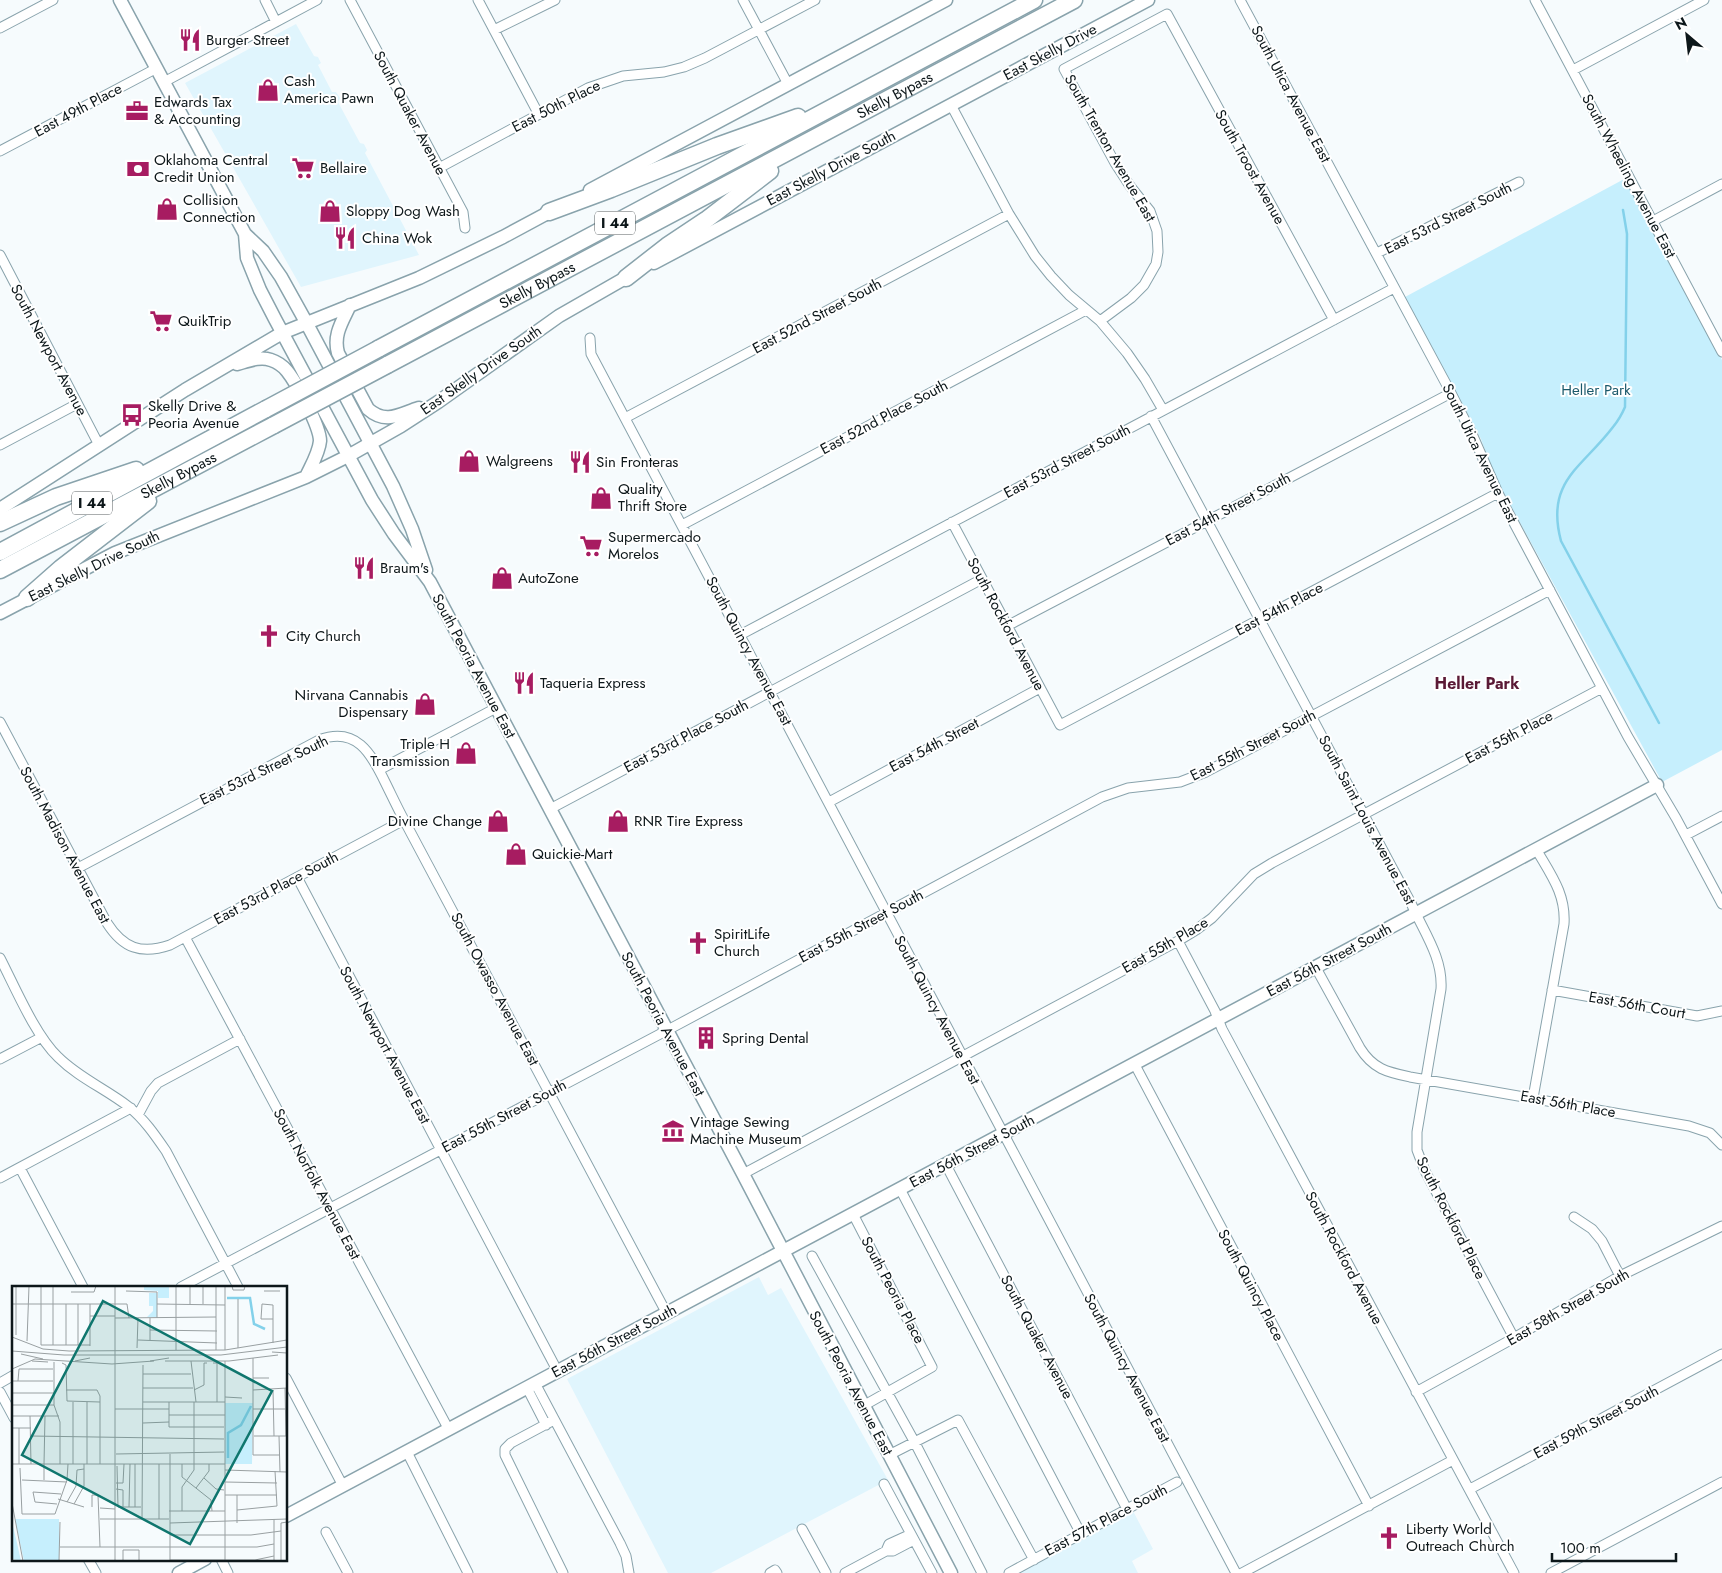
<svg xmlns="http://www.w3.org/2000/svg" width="1722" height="1573" font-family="Jost,sans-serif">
  <rect width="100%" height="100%" fill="#f6fbfd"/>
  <path fill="#e0f5fd" d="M296 24 314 56 318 57 321 63 318 65 332 92H336L340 98 338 102 360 143 364 144 367 150 365 153 419 255 301 287 185 83Z
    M759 1277 768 1295 781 1288 888 1480 711 1573H668L567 1379Z
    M1133 1511 1153 1549 1132 1561 1138 1573H1019Z"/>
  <path fill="#c6effd" d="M1626 178 1722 360V750L1662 782 1494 475 1481 439 1405 297Z"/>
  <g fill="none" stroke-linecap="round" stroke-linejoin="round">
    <path stroke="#83d1ea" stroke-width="2.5" d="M1623 210 1627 234 1625 407C1622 414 1618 421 1613 427 1582 468 1545 481 1561 541L1659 723"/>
    <defs>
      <path id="street" d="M265 0 276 22
        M350 0 463 212 465 228
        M478 0 538 113
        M743 0 788 84
        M1240 0 1451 393 1473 436 1498 493 1628 737 1676 818 1722 904
        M1535 0 1722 352
        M0 28 53 0
        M494 30 555 0
        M1573 70 1704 0
        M164 82 317 0
        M951 105 1009 214 1035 256 1051 276 1069 295 1100 321 1127 353 1145 379 1163 410
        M0 151 157 68
        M439 168 588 88 623 76 664 72 684 67 705 58 815 0
        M1653 221 1722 184
        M1377 253 1519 182
        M0 255 99 445
        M1100 321 1131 298 1144 285 1156 264 1158 252 1157 231 1150 211 1130 186 1115 163 1064 69 1167 14 1334 320
        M590 338 591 354 1236 1573
        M1151 416 1411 903C1423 931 1443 957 1441 989L1417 1132V1150L1425 1171 1514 1338
        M625 418 1009 214
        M0 445 77 404
        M952 522 1060 725 1498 493
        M682 525 1086 310
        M1007 626 1451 393
        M740 635 1394 288
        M0 722 107 923C123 948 141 955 170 945L404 820
        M379 770 496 708
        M829 802 1040 688
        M550 809 982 579
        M1686 835 1722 816
        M78 868 319 740C356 726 371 753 385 782 391 794 397 807 404 820L667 1314
        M297 877 558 1372
        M185 937 449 1430
        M1178 941 1215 1011 1222 1029 1514 1573
        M0 958C15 987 35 1035 58 1057 79 1078 106 1089 129 1107 144 1119 155 1135 166 1151L238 1287
        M1316 968 1360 1048C1373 1069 1387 1072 1410 1077L1689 1126 1710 1133 1722 1145
        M1552 990 1697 1016 1722 1011
        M0 1059 42 1037
        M1134 1063 1369 1506
        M1533 1098 1564 924C1566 894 1551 875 1536 849
        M138 1115 151 1091 158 1083 240 1039
        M946 1165 1127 1509
        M20 1168 83 1287
        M743 1174 1178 941 1196 930 1212 918 1254 874 1272 863 1602 688
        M0 1178 131 1108
        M900 1189 1081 1534
        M853 1214 932 1367 863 1406
        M1574 1217 1592 1229 1602 1241 1620 1276
        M812 1256 914 1441 982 1573
        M181 1287 679 1024 1102 797 1128 788 1180 782 1206 772 1550 590
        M286 1378 343 1486
        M0 1383 14 1375
        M535 1383 620 1543 626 1556 629 1573
        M527 1388 546 1425
        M0 1392 14 1418
        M1416 1392 1514 1338 1620 1276 1722 1226
        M554 1420 511 1443 505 1449V1455L563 1573
        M407 1452 468 1573
        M889 1455 958 1420 1034 1560
        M884 1484 932 1573
        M1470 1489 1722 1354
        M802 1529 826 1573
        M326 1532 348 1573
        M886 1551 889 1544 911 1534
        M88 1559 96 1573
        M221 1559 228 1573
        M770 1573 775 1570 777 1573
        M845 1573 886 1551H893L914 1540
        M1009 1573 1177 1482
        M1242 1573 1453 1460
        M1551 1573 1722 1482"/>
      <path id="secondary" d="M120 0 245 234 263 251 281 277 306 322 393 486 412 529 426 570
        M590 190 946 0
        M245 234 247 258 260 290 275 319 372 500 394 534 430 582 743 1174 951 1573
        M654 263 1148 0
        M350 305C342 322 333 335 338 353L368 409C386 425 400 414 419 408
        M237 364C248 361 260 356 271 360 277 362 283 366 287 371 296 382 320 426 320 441 319 453 311 466 306 477
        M0 509 185 390 282 333 419 278 503 237 557 208
        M0 613 115 553 306 477 348 456 401 426 438 402 559 316 634 273
        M286 1516 1657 785
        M179 1573 205 1559"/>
      <g id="highway">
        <path d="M549 212 611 189 717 146 798 117"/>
        <path d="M626 278 667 246 706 220 770 171"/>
        <path d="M378 349 1034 0"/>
        <path id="s1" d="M387 365 1074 0"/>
        <path d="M0 523 56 497 136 470"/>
        <path d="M0 552 266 409"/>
        <path id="s2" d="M0 570 274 425"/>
        <path d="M27 598 61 568 148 501"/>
      </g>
    </defs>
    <use href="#street" stroke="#89a3ac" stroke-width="11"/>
    <use href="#secondary" stroke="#89a3ac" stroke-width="15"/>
    <use href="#highway" stroke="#89a3ac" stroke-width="19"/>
    <use href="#street" stroke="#fff" stroke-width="9"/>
    <use href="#secondary" stroke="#fff" stroke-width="12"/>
    <use href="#highway" stroke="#fff" stroke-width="16"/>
    <defs>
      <path id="highway-bridge" d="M266 409 378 349
        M274 425 387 365"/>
    </defs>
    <use href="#highway-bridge" stroke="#89a3ac" stroke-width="19" stroke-linecap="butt"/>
    <use href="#highway-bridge" stroke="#fff" stroke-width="16"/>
  </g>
  <defs>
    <symbol id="restaurant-bare" viewBox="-9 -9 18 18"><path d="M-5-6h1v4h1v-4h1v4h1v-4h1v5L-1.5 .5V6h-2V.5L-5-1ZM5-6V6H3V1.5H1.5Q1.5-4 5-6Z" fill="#a71c61" stroke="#fff" stroke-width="2.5" paint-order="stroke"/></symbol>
    <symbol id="shop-bare" viewBox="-9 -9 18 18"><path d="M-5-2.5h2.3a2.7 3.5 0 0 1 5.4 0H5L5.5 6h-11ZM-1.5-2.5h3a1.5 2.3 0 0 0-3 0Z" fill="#a71c61" stroke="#fff" stroke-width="2.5" paint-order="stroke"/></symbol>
    <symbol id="office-bare" viewBox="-9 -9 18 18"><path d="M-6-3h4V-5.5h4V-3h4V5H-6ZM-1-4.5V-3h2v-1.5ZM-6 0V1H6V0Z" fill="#a71c61" stroke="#fff" stroke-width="2.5" paint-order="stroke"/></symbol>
    <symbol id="supermarket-bare" viewBox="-9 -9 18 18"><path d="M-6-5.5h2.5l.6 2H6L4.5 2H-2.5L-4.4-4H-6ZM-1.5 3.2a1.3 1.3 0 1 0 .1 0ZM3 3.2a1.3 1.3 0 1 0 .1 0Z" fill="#a71c61" stroke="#fff" stroke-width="2.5" paint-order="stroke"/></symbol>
    <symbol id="bank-bare" viewBox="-9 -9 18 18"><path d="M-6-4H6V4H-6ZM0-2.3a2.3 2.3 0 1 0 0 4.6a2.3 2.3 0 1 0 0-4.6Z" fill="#a71c61" stroke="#fff" stroke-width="2.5" paint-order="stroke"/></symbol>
    <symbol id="bus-bare" viewBox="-9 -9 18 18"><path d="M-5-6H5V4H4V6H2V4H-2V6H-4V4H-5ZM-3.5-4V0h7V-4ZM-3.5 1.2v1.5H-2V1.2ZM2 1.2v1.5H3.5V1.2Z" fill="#a71c61" stroke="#fff" stroke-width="2.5" paint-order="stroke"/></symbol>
    <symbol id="church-bare" viewBox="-9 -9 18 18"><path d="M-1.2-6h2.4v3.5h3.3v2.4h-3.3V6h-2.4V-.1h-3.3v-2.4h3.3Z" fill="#a71c61" stroke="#fff" stroke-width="2.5" paint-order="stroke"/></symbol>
    <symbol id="building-bare" viewBox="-9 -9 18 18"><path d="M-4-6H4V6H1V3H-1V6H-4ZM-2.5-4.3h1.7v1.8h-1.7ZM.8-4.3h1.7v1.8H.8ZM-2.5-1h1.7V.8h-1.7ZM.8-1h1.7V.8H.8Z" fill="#a71c61" stroke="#fff" stroke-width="2.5" paint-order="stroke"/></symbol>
    <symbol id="museum-bare" viewBox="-9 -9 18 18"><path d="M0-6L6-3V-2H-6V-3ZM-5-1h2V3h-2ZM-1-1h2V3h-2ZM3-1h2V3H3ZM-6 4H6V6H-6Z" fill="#a71c61" stroke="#fff" stroke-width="2.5" paint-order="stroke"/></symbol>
  </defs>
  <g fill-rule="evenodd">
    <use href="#restaurant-bare" x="174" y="24" width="32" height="32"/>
    <use href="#shop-bare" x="252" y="74" width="32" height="32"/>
    <use href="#office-bare" x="121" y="95" width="32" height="32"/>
    <use href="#supermarket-bare" x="287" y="152" width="32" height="32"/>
    <use href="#bank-bare" x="122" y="153" width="32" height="32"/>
    <use href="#shop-bare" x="151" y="193" width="32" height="32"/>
    <use href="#shop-bare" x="314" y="195" width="32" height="32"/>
    <use href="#restaurant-bare" x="329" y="222" width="32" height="32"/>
    <use href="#supermarket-bare" x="145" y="305" width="32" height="32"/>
    <use href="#bus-bare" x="116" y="399" width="32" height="32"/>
    <use href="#shop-bare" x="453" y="445" width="32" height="32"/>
    <use href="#restaurant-bare" x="564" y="446" width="32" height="32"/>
    <use href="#shop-bare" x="585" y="482" width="32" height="32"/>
    <use href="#supermarket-bare" x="575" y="530" width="32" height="32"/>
    <use href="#restaurant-bare" x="348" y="552" width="32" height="32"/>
    <use href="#shop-bare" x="486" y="562" width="32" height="32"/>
    <use href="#church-bare" x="253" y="620" width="32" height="32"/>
    <use href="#restaurant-bare" x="508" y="667" width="32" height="32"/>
    <use href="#shop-bare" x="409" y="688" width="32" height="32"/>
    <use href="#shop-bare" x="450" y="737" width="32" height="32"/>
    <use href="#shop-bare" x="482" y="805" width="32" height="32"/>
    <use href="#shop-bare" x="602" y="805" width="32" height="32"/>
    <use href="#shop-bare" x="500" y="838" width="32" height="32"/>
    <use href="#church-bare" x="682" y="927" width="32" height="32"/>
    <use href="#building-bare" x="690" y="1022" width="32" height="32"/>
    <use href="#museum-bare" x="657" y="1115" width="32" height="32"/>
    <use href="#church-bare" x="1373" y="1522" width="32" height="32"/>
  </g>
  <g text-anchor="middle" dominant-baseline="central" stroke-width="4" stroke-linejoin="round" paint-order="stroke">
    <g fill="#fff" stroke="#565d5f" stroke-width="1">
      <rect x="595" y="211.5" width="40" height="23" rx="4"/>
      <rect x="72" y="491.5" width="40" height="23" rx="4"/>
    </g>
    <g font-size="14" font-weight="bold" fill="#0d171a">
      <text x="615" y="223">I 44</text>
      <text x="92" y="503">I 44</text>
    </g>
    <g font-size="15" fill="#0d171a" stroke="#fff" text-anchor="start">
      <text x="206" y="40">Burger Street</text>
      <text x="284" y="81">Cash<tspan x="284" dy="17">America Pawn</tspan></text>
      <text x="154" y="102">Edwards Tax<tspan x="154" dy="17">&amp; Accounting</tspan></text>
      <text x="154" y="160">Oklahoma Central<tspan x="154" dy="17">Credit Union</tspan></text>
      <text x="320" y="168">Bellaire</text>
      <text x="183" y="200">Collision<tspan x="183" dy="17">Connection</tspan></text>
      <text x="346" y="211">Sloppy Dog Wash</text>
      <text x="362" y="238">China Wok</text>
      <text x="178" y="321">QuikTrip</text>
      <text x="148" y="406">Skelly Drive &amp;<tspan x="148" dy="17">Peoria Avenue</tspan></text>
      <text x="486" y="461">Walgreens</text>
      <text x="596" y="462">Sin Fronteras</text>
      <text x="618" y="489">Quality<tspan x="618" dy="17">Thrift Store</tspan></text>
      <text x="608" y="537">Supermercado<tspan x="608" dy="17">Morelos</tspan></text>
      <text x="380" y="568">Braum's</text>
      <text x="518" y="578">AutoZone</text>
      <text x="286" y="636">City Church</text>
      <text x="540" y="683">Taqueria Express</text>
      <text x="408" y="695" text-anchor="end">Nirvana Cannabis<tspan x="408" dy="17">Dispensary</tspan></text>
      <text x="450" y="744" text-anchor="end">Triple H<tspan x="450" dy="17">Transmission</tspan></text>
      <text x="482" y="821" text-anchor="end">Divine Change</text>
      <text x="634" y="821">RNR Tire Express</text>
      <text x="532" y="854">Quickie-Mart</text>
      <text x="714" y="934">SpiritLife<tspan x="714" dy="17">Church</tspan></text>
      <text x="722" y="1038">Spring Dental</text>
      <text x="690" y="1122">Vintage Sewing<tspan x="690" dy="17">Machine Museum</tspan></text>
      <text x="1406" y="1529">Liberty World<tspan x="1406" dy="17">Outreach Church</tspan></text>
    </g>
    <g font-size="15" fill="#0d171a" stroke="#fff">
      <text transform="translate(1050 52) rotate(-28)">East Skelly Drive</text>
      <text transform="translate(1291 94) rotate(62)">South Utica Avenue East</text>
      <text stroke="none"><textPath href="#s1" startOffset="575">Skelly Bypass</textPath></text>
      <text transform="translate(556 106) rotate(-27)">East 50th Place</text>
      <text transform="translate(78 110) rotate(-28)">East 49th Place</text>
      <text transform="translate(410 113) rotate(62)">South Quaker Avenue</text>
      <text transform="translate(1110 148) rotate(60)">South Trenton Avenue East</text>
      <text transform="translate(1250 167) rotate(61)">South Troost Avenue</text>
      <text transform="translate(831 168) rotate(-28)">East Skelly Drive South</text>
      <text transform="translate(1629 176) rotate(62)">South Wheeling Avenue East</text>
      <text transform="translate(1448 218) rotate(-27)">East 53rd Street South</text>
      <text stroke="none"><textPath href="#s1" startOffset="170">Skelly Bypass</textPath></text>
      <text transform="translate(817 316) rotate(-28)">East 52nd Street South</text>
      <text transform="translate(49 350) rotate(62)">South Newport Avenue</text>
      <text transform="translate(481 370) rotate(-35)">East Skelly Drive South</text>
      <text transform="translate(884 417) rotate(-28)">East 52nd Place South</text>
      <text transform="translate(1480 453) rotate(64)">South Utica Avenue East</text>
      <text transform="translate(1067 461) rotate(-28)">East 53rd Street South</text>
      <text stroke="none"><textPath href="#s2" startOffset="202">Skelly Bypass</textPath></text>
      <text transform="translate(1228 509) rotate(-28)">East 54th Street South</text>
      <text transform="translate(94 566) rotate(-26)">East Skelly Drive South</text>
      <text transform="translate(1279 609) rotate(-28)">East 54th Place</text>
      <text transform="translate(1006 624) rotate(62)">South Rockford Avenue</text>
      <text transform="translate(749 651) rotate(62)">South Quincy Avenue East</text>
      <text transform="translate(474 666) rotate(62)">South Peoria Avenue East</text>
      <text transform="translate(686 736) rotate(-28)">East 53rd Place South</text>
      <text transform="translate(1509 737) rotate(-28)">East 55th Place</text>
      <text transform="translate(934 745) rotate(-28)">East 54th Street</text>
      <text transform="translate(1253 745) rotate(-27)">East 55th Street South</text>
      <text transform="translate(264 770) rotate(-26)">East 53rd Street South</text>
      <text transform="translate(1367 820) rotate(62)">South Saint Louis Avenue East</text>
      <text transform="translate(65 845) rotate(62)">South Madison Avenue East</text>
      <text transform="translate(276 888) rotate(-28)">East 53rd Place South</text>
      <text transform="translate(861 926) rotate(-28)">East 55th Street South</text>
      <text transform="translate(1165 945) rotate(-30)">East 55th Place</text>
      <text transform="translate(1329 960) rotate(-28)">East 56th Street South</text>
      <text transform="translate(495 989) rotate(62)">South Owasso Avenue East</text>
      <text transform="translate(1637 1005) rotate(10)">East 56th Court</text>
      <text transform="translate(937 1010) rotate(62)">South Quincy Avenue East</text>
      <text transform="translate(663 1024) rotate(62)">South Peoria Avenue East</text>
      <text transform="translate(385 1045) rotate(62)">South Newport Avenue East</text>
      <text transform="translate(1568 1104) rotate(10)">East 56th Place</text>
      <text transform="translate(504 1116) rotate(-28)">East 55th Street South</text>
      <text transform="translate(972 1151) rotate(-28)">East 56th Street South</text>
      <text transform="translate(317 1184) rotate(62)">South Norfolk Avenue East</text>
      <text transform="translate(1451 1218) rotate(63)">South Rockford Place</text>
      <text transform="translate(1344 1258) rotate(62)">South Rockford Avenue</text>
      <text transform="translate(1251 1285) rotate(62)">South Quincy Place</text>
      <text transform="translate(893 1290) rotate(62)">South Peoria Place</text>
      <text transform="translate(1568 1307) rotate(-30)">East 58th Street South</text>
      <text transform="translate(1037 1337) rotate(62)">South Quaker Avenue</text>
      <text transform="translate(614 1341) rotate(-28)">East 56th Street South</text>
      <text transform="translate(1127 1368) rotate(62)">South Quincy Avenue East</text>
      <text transform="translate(851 1383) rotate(62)">South Peoria Avenue East</text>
      <text transform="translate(1596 1422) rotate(-28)">East 59th Street South</text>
      <text transform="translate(1106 1520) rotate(-28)">East 57th Place South</text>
    </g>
    <g font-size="15" fill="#1b596b" stroke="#fff">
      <text x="1596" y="390">Heller Park</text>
    </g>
    <g font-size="16" font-weight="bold" fill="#5b1a36" stroke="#fff">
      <text x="1477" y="683">Heller Park</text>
    </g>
  </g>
  <g transform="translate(12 1286)">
    <rect width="275" height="275" fill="#f6fbfd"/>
    <path d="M132 0H157V12H146V5L132 4ZM137 7H145V31H135L141 25V20H137ZM213 117H241L240 178H213ZM3 233H47V275H12ZM0 236 5 257 9 275 0 273Z" fill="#c6effd"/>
    <path fill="none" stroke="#83d1ea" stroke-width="2.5" d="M215 12H238L242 38 253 43M216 172V147L229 139 239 120"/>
    <path fill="none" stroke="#99a0a2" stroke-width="1" d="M29 0V59H78M164 0V64M178 0V18M191 0V18M204 0V64M213 0V64M220 0 221 4H232L233 0M114 5 145 6V32M252 5H268M59 6H82L84 0M226 13V62M0 18H115L117 32M66 18V59M145 18 213 19M78 30H103M103 32 204 31M261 33H249L250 18 261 19V57M138 44 205 45M4 49V0M0 51 31 63 57 65 213 64 275 54M126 54 205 57M138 54V32M15 55 17 0M41 59V0M54 59V18M78 60V18M125 62 126 32M0 65 52 69H209L275 61M260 66 275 67M9 68 31 73M241 72V169H268M20 75 36 76M63 75 78 72M138 75 157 72M153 75H217L266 69M179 75 184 116M213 75V274M42 76V119L48 136V178M50 77 54 79 55 115 88 116M201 77H205V116M0 83 23 73 100 78 142 75M131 88H179M241 92H257M0 95H41M6 95 7 83H41M131 102H181M273 102 274 150M54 104H85L88 110M182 104 192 99V77H195M241 104 275 102M261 104 262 150M0 107H42M213 111 230 112M61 116V178M131 116H213M157 116V141H212M0 119H42M103 123H157M241 123H274M157 129H213M0 130H47M18 130 19 178M131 137 157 136M0 142H19M19 150 212 153M242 150H275M267 150 268 186M104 168 212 166M158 168V275M0 178H213M7 178V142M32 178 33 130M32 178V194M75 178V116M88 178V110M170 178V191L199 214 200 225M105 180 106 221M8 182 10 228H43L55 194 56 178M213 184 275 186M192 192 204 203 212 204M10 194 55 196M213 196 265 197M104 197H111L112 178M184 202 197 185V178M104 203 111 204V221M213 209H265M225 209V237M46 213 72 221M55 216 64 200 65 184 72 183M0 217 11 275M45 218 23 216 21 206 49 208M62 218 72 200V178M80 221V209H86L88 261M106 221H129M117 221 118 178M123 221V178M88 222 103 223M225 224 265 220 263 185M157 225H213M170 225V201L182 184V116M88 233H157M130 233 131 79M147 233V178M158 237 275 233M158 249H239L269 245M48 261H245L262 258M158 274H243L262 270M47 275 48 236M103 275V0M111 275V264H127V275M262 275V233M269 275V237L275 236"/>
    <path fill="#0f766e" fill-opacity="0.15" stroke="#0f766e" stroke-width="2.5" d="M91 15 260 105 178 258 10 169Z"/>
    <rect width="275" height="275" fill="none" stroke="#0d171a" stroke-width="2.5"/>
  </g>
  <g transform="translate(1687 35) rotate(332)" stroke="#ffffff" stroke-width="4" paint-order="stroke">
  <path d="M0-4L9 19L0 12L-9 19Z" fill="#0d171a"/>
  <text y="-8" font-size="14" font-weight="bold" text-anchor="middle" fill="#0d171a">N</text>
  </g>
  <path d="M1552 1553v8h124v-8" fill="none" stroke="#0d171a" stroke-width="2.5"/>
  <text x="1560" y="1553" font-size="15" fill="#0d171a" stroke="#ffffff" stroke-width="4" paint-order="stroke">100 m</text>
</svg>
